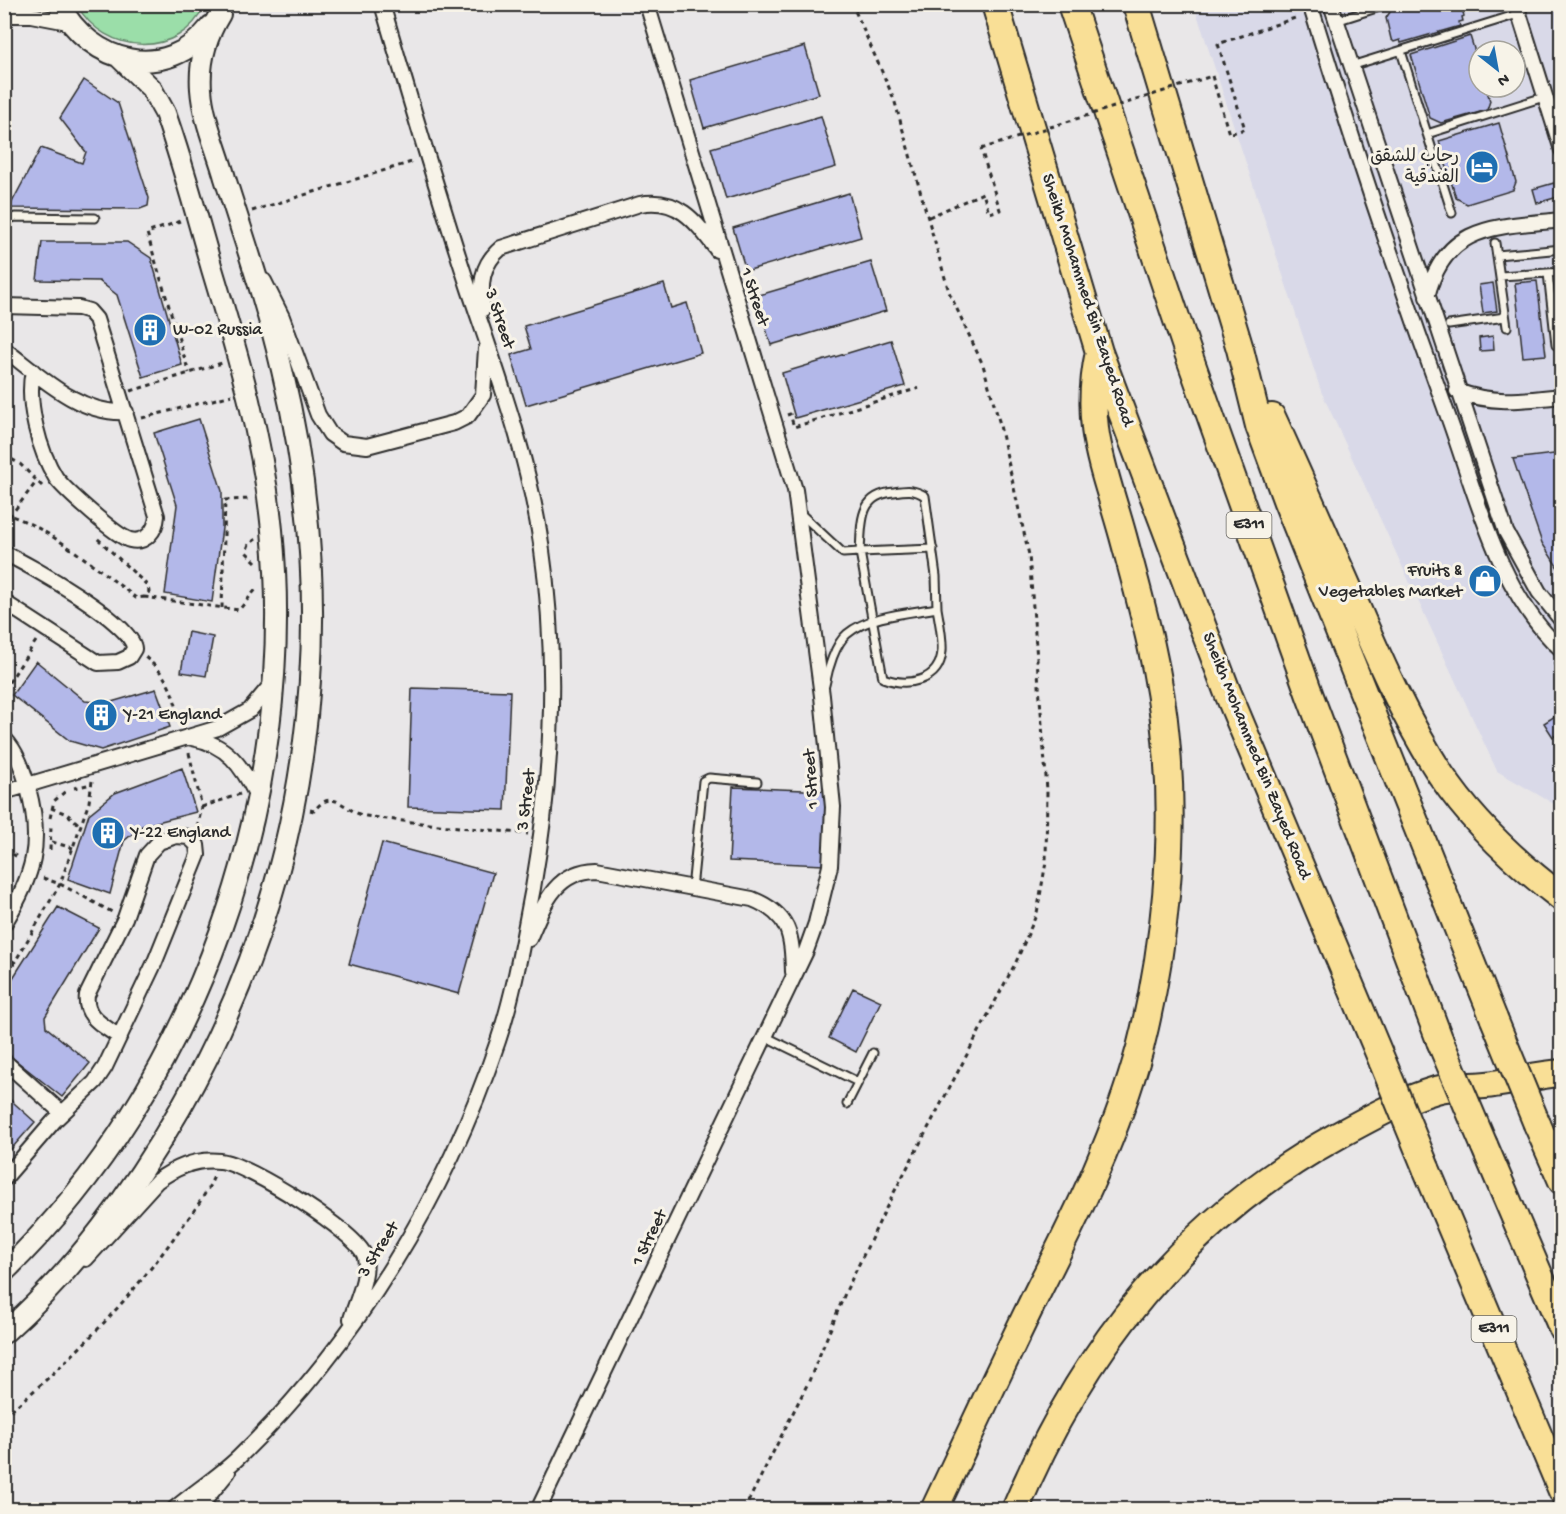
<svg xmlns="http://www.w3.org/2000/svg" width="1566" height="1514" font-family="'Gochi Hand','Playpen Sans Arabic',sans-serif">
  <rect width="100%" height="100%" fill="#e9e7e8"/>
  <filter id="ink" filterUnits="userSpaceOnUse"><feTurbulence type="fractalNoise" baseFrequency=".0167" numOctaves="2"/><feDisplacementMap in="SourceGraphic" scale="12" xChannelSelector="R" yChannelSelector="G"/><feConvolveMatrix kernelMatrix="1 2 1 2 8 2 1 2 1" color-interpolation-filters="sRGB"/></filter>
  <g filter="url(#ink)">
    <path fill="#d9d9e8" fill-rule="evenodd" d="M1194 5H1561V808L1497 771 1321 391ZM1479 51H1515V87H1479Z"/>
    <path fill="#9bdea9" stroke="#63846a" stroke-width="1.5" d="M77 5V4L205 5C180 60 104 55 77 5Z"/>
    <path fill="#b3b8e9" stroke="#2b2b2b" stroke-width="1.5" d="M1403 4H1461L1464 16 1462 17 1463 21 1459 22 1460 26 1401 43 1400 40 1394 42 1391 39 1386 18 1390 12 1389 8Z
      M1470 36 1479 65V87H1486L1490 101 1487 110 1441 123 1430 118 1411 55Z
      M805 46 819 94 704 128 690 80Z
      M84 80 118 103 149 198 148 206 140 209 9 208 41 148 82 163 86 152 60 118Z
      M821 116 836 167 726 199 711 148Z
      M1499 123 1516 182 1513 190 1467 204 1456 198 1439 141Z
      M1554 183 1558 197 1537 203 1533 189Z
      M849 193 861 237 746 271 733 228Z
      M42 242H127L151 258 182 365 143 377 117 295 99 281 37 280Z
      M871 262 886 311 771 345 756 296Z
      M1537 281 1546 355 1523 357 1515 283Z
      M1493 283 1497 311 1483 313 1479 285Z
      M664 284 671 308 687 303 701 353 526 405 511 355 531 349 524 326Z
      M1493 336 1494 350 1480 351 1479 338Z
      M891 340 905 386 795 418 782 373Z
      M199 419 222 491V528L212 602 165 594 177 505 154 433Z
      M1562 453V574L1542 543 1513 459Z
      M4 630 10 633 4 646Z
      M188 632 213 637 206 676 181 672Z
      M36 661 85 701 108 703 156 689 170 727 101 750 70 741 12 695Z
      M412 688 510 691 505 810 408 807Z
      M1555 716 1562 732 1553 737 1544 723Z
      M182 768 196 812 142 826 124 841 110 894 68 879 89 814 115 793Z
      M733 787 828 791 824 865 729 861Z
      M382 843 493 873 459 994 349 964Z
      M58 907 99 928 45 1017 46 1027 90 1063 62 1097 4 1051V992Z
      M853 988 881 1001 856 1052 829 1038Z
      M4 1094 35 1122 5 1156 4 1155Z"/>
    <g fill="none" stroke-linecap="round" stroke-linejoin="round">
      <defs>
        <path id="lane" d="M1336 21 1389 4
          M1401 51 1452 213
          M1351 66 1518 14
          M1427 134 1544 97
          M4 221 15 217 95 218
          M1495 243 1507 327
          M1497 255 1562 249
          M1548 273 1556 345
          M1500 276 1562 272
          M1449 325 1505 317
          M801 514 843 553 860 552C862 523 858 495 894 492 907 490 914 489 925 496L936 576 937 608C909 613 870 615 847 634 835 644 828 669 825 685
          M933 549 860 552 883 678C907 687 940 682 942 651 943 637 939 621 937 608
          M692 889 703 781 709 778 757 782
          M766 1037 858 1082
          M847 1104 873 1053"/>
        <path id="street" d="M1310 4C1353 144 1399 282 1449 419 1476 494 1500 596 1562 650
          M1331 4 1506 532 1539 592 1562 621
          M1516 4 1562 150
          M4 15H31L68 22
          M264 281 282 317 318 415 330 434 343 443 367 446 454 423 468 416 483 395 486 349
          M1427 297C1445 223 1497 227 1562 220
          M4 306 79 308 89 311 96 319 157 516C156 530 146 544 130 540 117 537 65 490 56 478 39 451 26 402 33 371
          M483 309C480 284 481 265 501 248L640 204C679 197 696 222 717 250
          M4 349C40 376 79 415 126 412
          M1457 391C1493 405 1524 400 1562 396
          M4 553C28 564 135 624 134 649L129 657 118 662 98 663 4 602
          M4 738C17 752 23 769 28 788 43 843 34 875 4 924
          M192 738C227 744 242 766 257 796
          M4 792 218 728 250 710 270 686
          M529 939C544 904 555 871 597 870L752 899C790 914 792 935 793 972
          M4 1061 62 1113
          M4 1179 54 1121 95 1082 105 1067 154 964 198 855 197 845 189 837 176 836 159 842 147 855 125 918 87 995C84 1017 103 1025 118 1036
          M86 1259 157 1181C176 1167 196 1158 220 1161 246 1163 360 1234 365 1257 369 1276 356 1302 351 1319
          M173 1510C194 1492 218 1477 238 1458 356 1344 446 1196 498 1041 515 991 523 939 533 888 553 773 558 658 541 543 528 455 497 372 469 289 438 195 410 99 382 4
          M197 1510 228 1472
          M538 1510 806 951 816 923 830 866 833 807 822 696 795 490 647 4"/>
        <path id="secondary" d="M59 4C90 64 166 84 211 26
          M4 1272C198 1084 298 798 272 530 263 440 238 355 212 269 197 217 183 164 165 113L151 88 120 58
          M4 1333C77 1268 132 1192 180 1109 310 880 344 626 282 370 267 305 245 242 225 178 217 149 203 119 201 89 199 62 206 37 220 14"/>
        <path id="highway" d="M995 4 1099 352 1227 691 1383 1063
          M1071 4 1187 350 1310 696 1440 1041
          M1136 4 1240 349 1259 426 1287 502 1494 1019
          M1272 417C1301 480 1329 544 1357 608 1382 666 1407 722 1441 775 1473 823 1516 863 1562 898
          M1537 1124 1562 1181
          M1484 1145 1562 1328
          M1426 1168 1562 1491
          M934 1510C969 1436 1003 1362 1039 1289 1079 1211 1117 1133 1140 1048 1165 949 1176 840 1166 739 1160 669 1141 603 1123 536 1104 467 1083 426 1099 352
          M1015 1510C1082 1349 1183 1221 1337 1136 1368 1119 1402 1100 1436 1090 1454 1085 1476 1087 1494 1084 1517 1081 1539 1074 1562 1073"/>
      </defs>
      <use href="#lane" stroke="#2b2b2b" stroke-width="11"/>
      <use href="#street" stroke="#2b2b2b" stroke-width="18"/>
      <use href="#secondary" stroke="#2b2b2b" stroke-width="24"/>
      <use href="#highway" stroke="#2b2b2b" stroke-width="30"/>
      <path stroke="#2b2b2b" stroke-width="3" stroke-dasharray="4.5 4.5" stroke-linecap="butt" d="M1212 76 1229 134 1245 129 1218 44 1298 17
        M252 211 415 161
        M929 217 983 193 989 213 1000 210 981 149
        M180 221 147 233 189 373
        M131 391 222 363
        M787 415 790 414 794 427 919 388
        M142 418 232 395
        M4 455 20 464 44 488
        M4 514C42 522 105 574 136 598L144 597 149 592 148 586 97 538
        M4 524 37 481
        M256 562 246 552 249 544 256 539
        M144 597 239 610 257 588
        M222 608 225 500 251 499
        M145 657C171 678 173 696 182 726
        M1554 663 1562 670
        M4 690 36 641
        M189 753 202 807 197 828
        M74 788 92 784
        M202 807 240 794
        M51 808 67 814 81 826
        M310 810 314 811C334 785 345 813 366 816 419 824 474 828 528 834
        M50 818 54 801 67 790
        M52 842 73 848
        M4 850 18 857
        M50 850 51 827
        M43 878 60 884 112 912
        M4 956 16 963
        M4 981 60 884 89 802 92 781
        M4 1416C69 1363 130 1300 178 1232 192 1214 206 1195 215 1174
        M744 1510 809 1381 846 1291 890 1200 1016 962 1037 913 1046 862 1047 790 1029 555 999 421 983 365 949 292 894 99 852 4"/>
      <use href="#lane" stroke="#f7f3e8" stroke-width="7"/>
      <use href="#street" stroke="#f7f3e8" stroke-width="14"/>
      <use href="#secondary" stroke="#f7f3e8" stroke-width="20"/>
      <use href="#highway" stroke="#f9df96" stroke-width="26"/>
      <defs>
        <path id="highway-bridge" d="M1494 1019 1537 1124
          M1440 1041 1484 1145
          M1383 1063 1426 1168"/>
      </defs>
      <use href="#highway-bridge" stroke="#2b2b2b" stroke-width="30" stroke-linecap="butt"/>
      <path stroke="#2b2b2b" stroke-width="3" stroke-dasharray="4.5 4.5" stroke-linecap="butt" d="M981 149 1212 76"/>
      <use href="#highway-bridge" stroke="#f9df96" stroke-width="26"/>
    </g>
  </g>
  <defs>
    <symbol id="hotel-disc" viewBox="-11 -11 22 22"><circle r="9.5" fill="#1f6fb2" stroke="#f7f3e8"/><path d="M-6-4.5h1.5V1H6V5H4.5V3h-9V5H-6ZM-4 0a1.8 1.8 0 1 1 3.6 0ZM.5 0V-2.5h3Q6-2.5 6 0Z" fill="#fff"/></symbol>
    <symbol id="building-disc" viewBox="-11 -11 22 22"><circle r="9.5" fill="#1f6fb2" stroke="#f7f3e8"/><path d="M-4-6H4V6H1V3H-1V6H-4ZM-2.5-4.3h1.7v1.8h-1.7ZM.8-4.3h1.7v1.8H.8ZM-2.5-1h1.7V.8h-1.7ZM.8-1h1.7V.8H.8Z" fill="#fff"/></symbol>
    <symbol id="shop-disc" viewBox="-11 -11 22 22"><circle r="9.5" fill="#1f6fb2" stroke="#f7f3e8"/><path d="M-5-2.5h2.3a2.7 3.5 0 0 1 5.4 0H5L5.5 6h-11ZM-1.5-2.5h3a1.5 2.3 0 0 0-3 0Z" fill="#fff"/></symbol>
  </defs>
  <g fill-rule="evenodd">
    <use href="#hotel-disc" x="1463" y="148" width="38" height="38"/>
    <use href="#building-disc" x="131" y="311" width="38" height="38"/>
    <use href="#shop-disc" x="1466" y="562" width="38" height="38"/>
    <use href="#building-disc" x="82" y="696" width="38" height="38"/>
    <use href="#building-disc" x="89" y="814" width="38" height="38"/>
  </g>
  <g text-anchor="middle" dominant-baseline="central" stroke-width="6" stroke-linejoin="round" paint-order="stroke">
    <g fill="#f7f3e8" stroke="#686764" stroke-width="1.5">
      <rect x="1226.5" y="512" width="45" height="26" rx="4.5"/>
      <rect x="1471.5" y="1316" width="45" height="26" rx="4.5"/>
    </g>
    <g font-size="16" font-weight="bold" fill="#2b2b2b">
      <text x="1249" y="525">E311</text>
      <text x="1494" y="1329">E311</text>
    </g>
    <g font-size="18" fill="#2b2b2b" stroke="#f7f3e8" text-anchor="start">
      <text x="1459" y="157" text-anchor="end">رحاب للشقق<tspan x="1459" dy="21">الفندقية</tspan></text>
      <text x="173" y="330">W-02 Russia</text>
      <text x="1462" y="571" text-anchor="end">Fruits &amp;<tspan x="1462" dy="21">Vegetables Market</tspan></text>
      <text x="124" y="715">Y-21 England</text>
      <text x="131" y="833">Y-22 England</text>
    </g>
    <g font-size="18" fill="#2b2b2b" stroke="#f7f3e8">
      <text transform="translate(754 297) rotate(72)">1 Street</text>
      <text transform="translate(1087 300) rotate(72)">Sheikh Mohammed Bin Zayed Road</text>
      <text transform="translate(499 319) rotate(71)">3 Street</text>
      <text transform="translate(1256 756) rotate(68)">Sheikh Mohammed Bin Zayed Road</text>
      <text transform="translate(812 779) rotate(-94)">1 Street</text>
      <text transform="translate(527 800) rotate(-83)">3 Street</text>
      <text transform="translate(650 1238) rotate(-64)">1 Street</text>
      <text transform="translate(379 1250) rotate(-58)">3 Street</text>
    </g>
  </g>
  <rect width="1566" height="1514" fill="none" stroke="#f7f3e8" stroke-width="24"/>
  <rect x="12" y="12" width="1542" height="1490" fill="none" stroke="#2b2b2b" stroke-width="2" filter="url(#ink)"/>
  <g transform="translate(1497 69) rotate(149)"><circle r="28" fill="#f7f3e8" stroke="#a5a39c" stroke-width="1.5"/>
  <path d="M0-4.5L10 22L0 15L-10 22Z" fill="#1f6fb2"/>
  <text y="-9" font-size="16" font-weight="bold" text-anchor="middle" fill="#2b2b2b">N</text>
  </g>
</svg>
